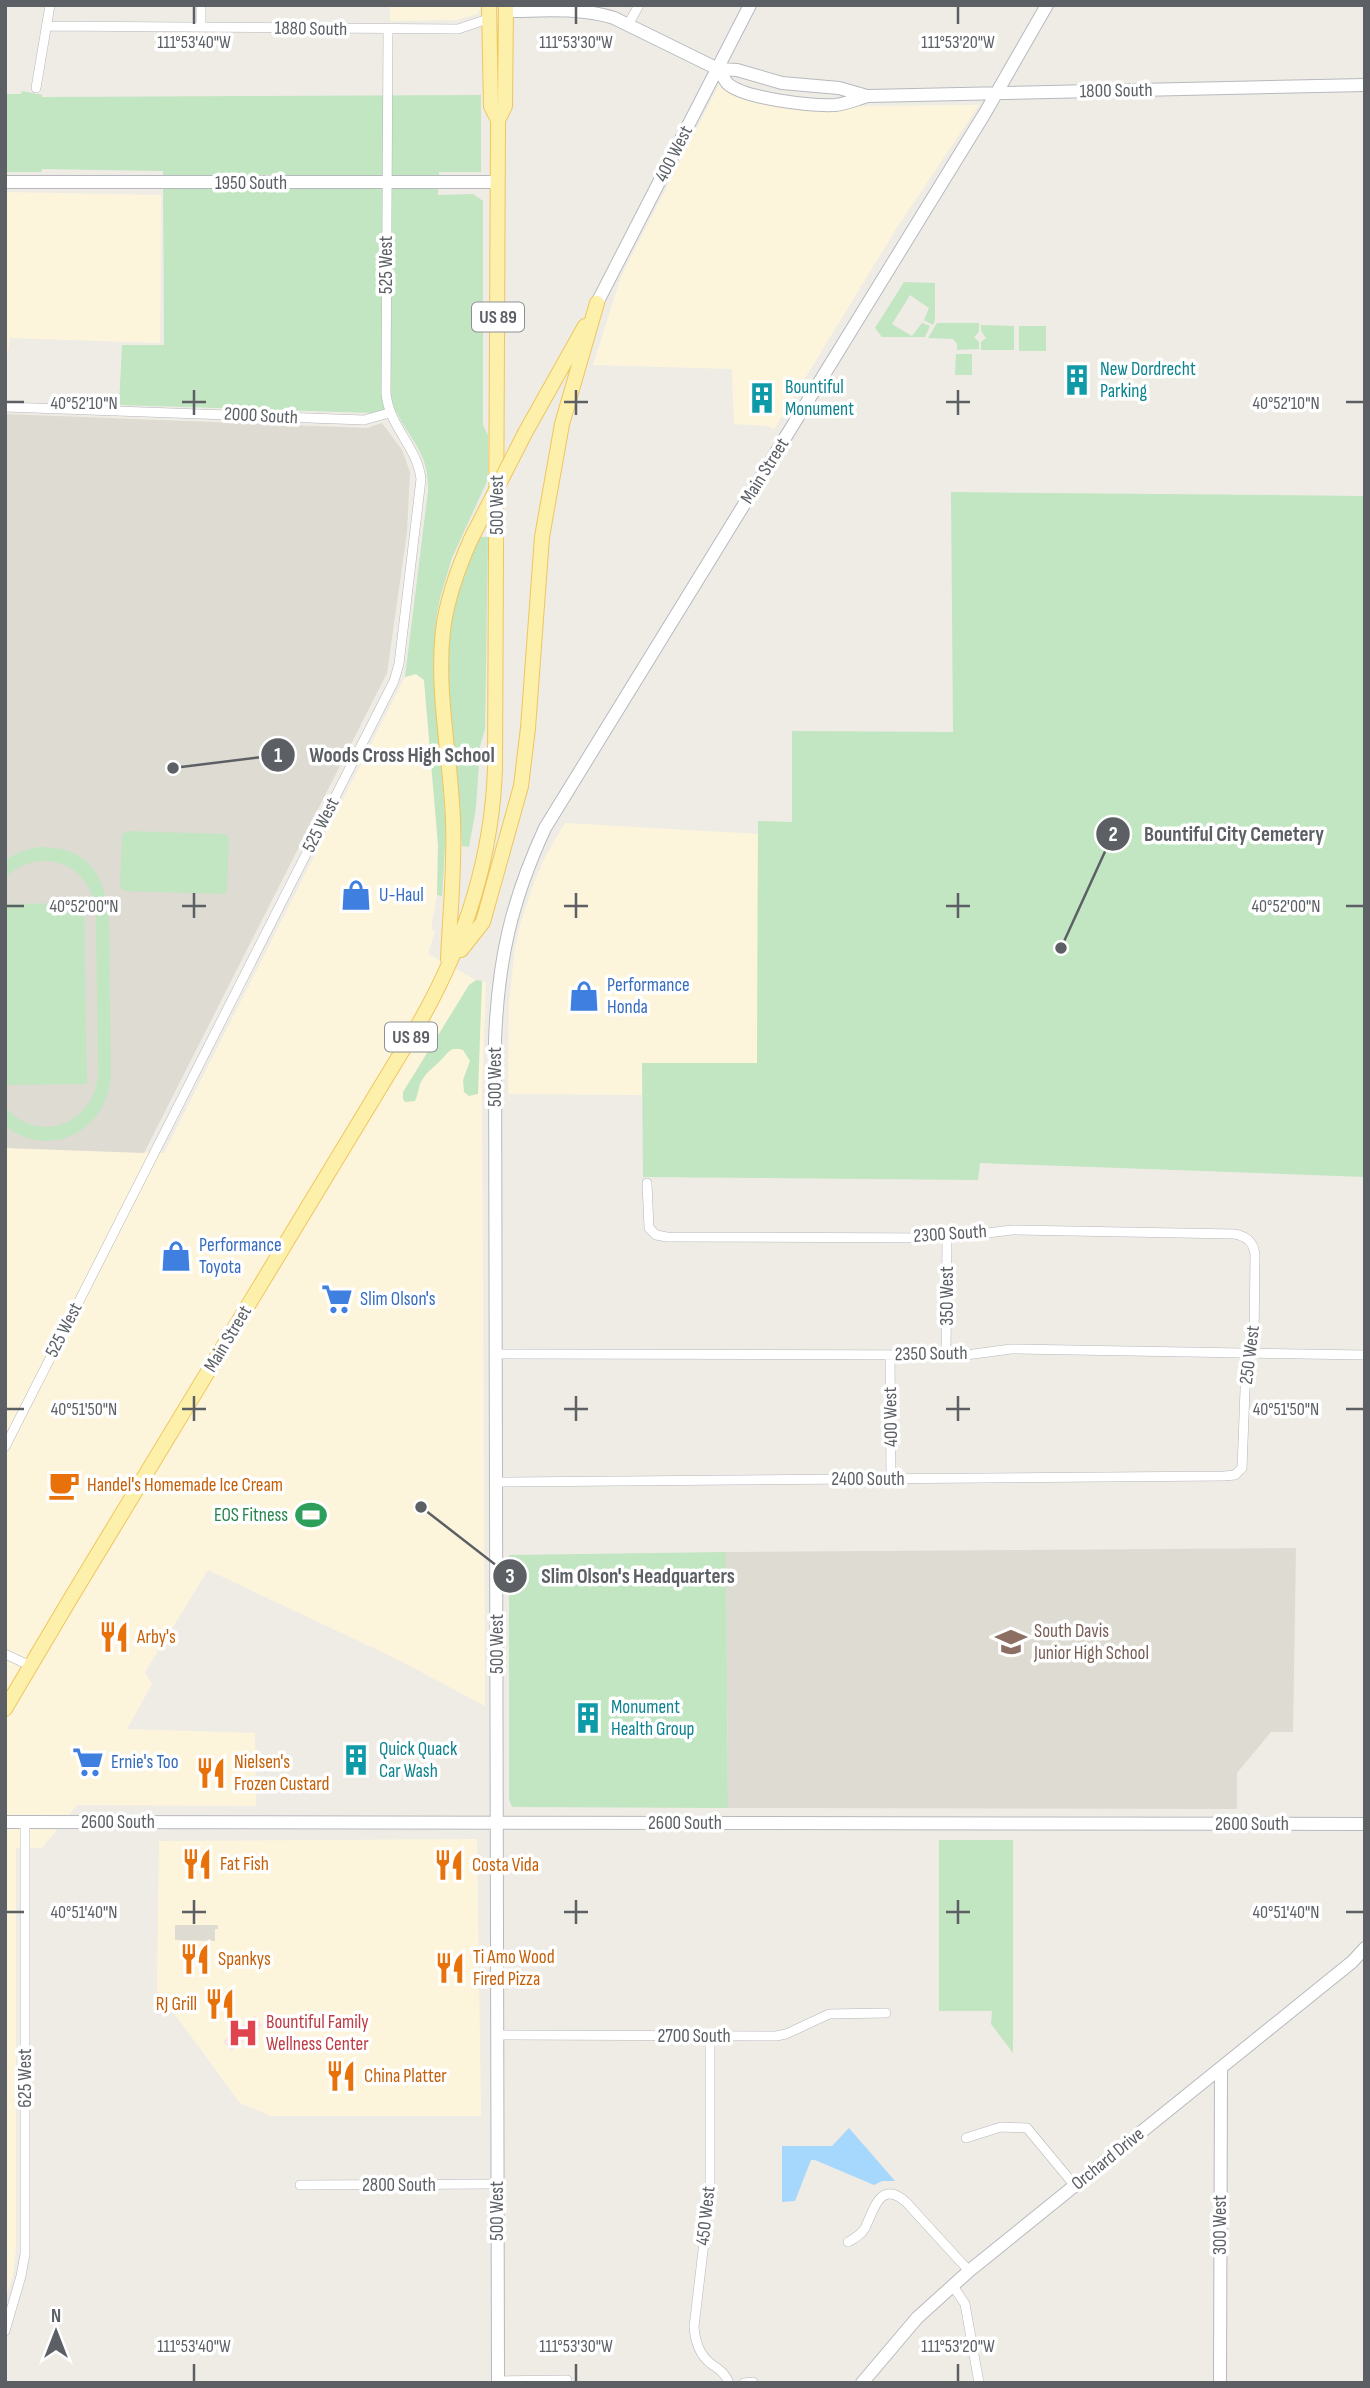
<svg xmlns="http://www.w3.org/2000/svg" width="1370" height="2388" font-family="'Sofia Sans Condensed',sans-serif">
  <rect width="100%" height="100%" fill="#efece5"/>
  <path fill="#fdf5db" d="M390 5H481V8L477 14 457 20 390 21Z
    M720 83 790 104 856 106 979 105 896 229 774 429 768 426 734 424 732 369 593 365 621 277Z
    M5 192 161 195 160 343 10 338 5 368Z
    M416 674 424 680 438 845 437 895 431 929 435 931 428 954 476 980 486 982 482 1094 485 1706 397 1659 208 1570 145 1672 152 1684 127 1729 255 1733 256 1806 77 1805 42 1848H16V2249L13 2274 5 2300V1148L164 1153 405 677Z
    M565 823 758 834 757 1063H643L642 1095 508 1094 509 1003 515 948 521 921 535 880 546 855Z
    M477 1839 481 2116H271L240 2103 157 1990 159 1841Z"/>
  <path fill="#dedbd3" d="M5 414 367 428 382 423 402 450 410 472 407 532 387 673 144 1153 5 1148Z
    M1296 1548 1293 1732H1271L1237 1773V1809L728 1808 726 1552Z
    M175 1925H218V1929H215V1941L175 1940Z"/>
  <path fill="#fbe4e1" d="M255 2016 263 2026 231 2051 223 2041Z"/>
  <path fill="#c2e5c2" d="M22 91 42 95V97L481 95V172H439L438 195 473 194 483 201V425L488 435V479L452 558 440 598 436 620 434 659 446 831 442 896 437 895 438 845 424 680 416 674 405 677 428 491C429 452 411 442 396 411L373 413 119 405 122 345H164L163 171 42 169 41 172H5V94H21Z
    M904 282 935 283V320L933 325 924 320 929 308 910 295 892 324 912 336 922 323 930 326 925 337H882L875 328Z
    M937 323H979V332L974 337 979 342V349L957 350V344L953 339 928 338Z
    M981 325 1014 326V350H981V342L986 338 981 331Z
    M1019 326H1046V351H1019Z
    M956 354H972V375H955Z
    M951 492 1365 496V1177L980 1163 978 1180 643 1177 642 1063H757L758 821 792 822V731L953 732Z
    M480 537H488L485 729 480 746 476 808 469 847 462 846C458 756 433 650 464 565 467 555 475 546 480 537Z
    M126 831 226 834 229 838 227 891 224 894 123 891 120 887 122 835Z
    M38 847C117 846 109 917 110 972 110 1007 111 1041 111 1076 107 1130 51 1161 5 1126V1107C38 1145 93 1125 98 1076L96 912C91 863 40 844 5 878V860L20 852Z
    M84 903 87 1084 6 1085 5 904Z
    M476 980 482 981 478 1094 469 1096 464 1092 463 1080 470 1061 463 1050C449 1046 449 1053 439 1062 432 1069 425 1073 420 1084 418 1090 418 1095 415 1101L405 1102 403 1099V1092L469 985Z
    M726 1552 728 1808 512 1807 509 1799V1555Z
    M939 1840H1013V2053L991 2024 992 2011H939Z"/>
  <path fill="#a6d7fd" d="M849 2128 895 2181H882L874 2185 815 2160H811L795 2201 782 2202V2146H832Z"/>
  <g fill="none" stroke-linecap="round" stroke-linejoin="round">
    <defs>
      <path id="street" d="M628 25 639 5
        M47 26 458 29 488 19
        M201 27V5
        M36 88 50 5
        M5 407 364 420 389 413
        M496 1354 966 1355 1011 1349 1365 1355
        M890 1355 891 1479
        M946 1355 947 1238
        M5 1447 394 681 399 664 421 479C417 446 389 427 386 393L388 30
        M496 1482 1224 1476 1235 1475 1242 1468 1246 1364 1254 1343 1255 1254C1253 1241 1246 1236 1234 1234L1012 1230 947 1238 667 1237 656 1235 649 1228 647 1183
        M5 1654 31 1666
        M497 2035 776 2036 786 2034 829 2014 886 2013
        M710 2036V2191L694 2327C695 2340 699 2354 710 2363 718 2369 725 2372 729 2383
        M966 2138 1001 2127 1027 2128 1075 2186
        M300 2185 497 2184
        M848 2242C855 2238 861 2235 865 2228 874 2210 880 2179 906 2202L969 2271
        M953 2286 965 2304 979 2383
        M5 2331 21 2276 25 2254V1822
        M498 2381 567 2380
        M744 2383 753 2382"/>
      <path id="secondary" d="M506 11C542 11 579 7 614 18L718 69 737 70 782 83 839 88 867 96
        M718 69C721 73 724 79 727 83 743 99 813 106 835 105 846 104 857 99 868 96L1365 85
        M5 182H498
        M597 303 750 5
        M5 1822 1365 1824
        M498 2383 495 1041C498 960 511 902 545 828L985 113 1047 5
        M862 2383 917 2318 969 2271 1352 1962 1365 1948
        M1220 2383 1221 2068"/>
      <path id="primary" d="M489 5 491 106 498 120
        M525 433 585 326
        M461 950 483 922 521 786 528 728 542 537 562 424 597 303
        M448 959C450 913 455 867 453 821 451 758 436 693 443 630 447 598 458 568 471 539
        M5 1709 69 1601 418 1025C464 945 492 860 495 768L498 120 505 106 506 5"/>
    </defs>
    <use href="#street" stroke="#b5b7bb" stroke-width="10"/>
    <use href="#secondary" stroke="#b6b9be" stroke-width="14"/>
    <use href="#primary" stroke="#eec65e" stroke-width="16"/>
    <use href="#street" stroke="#fff" stroke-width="9"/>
    <use href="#secondary" stroke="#fff" stroke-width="12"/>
    <use href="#primary" stroke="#fdf0ab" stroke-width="14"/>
    <defs>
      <path id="primary-bridge" d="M471 539 525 433"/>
    </defs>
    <use href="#primary-bridge" stroke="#eec65e" stroke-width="16" stroke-linecap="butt"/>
    <use href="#primary-bridge" stroke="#fdf0ab" stroke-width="14"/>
  </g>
  <path fill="none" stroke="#5c6065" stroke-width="2.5" d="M194 7V24M576 7V24M958 7V24M194 390V415M576 390V415M958 390V415M7 402H24M182 402H206M564 402H588M946 402H970M1346 402H1363M194 893V918M576 893V918M958 893V918M7 906H24M182 906H206M564 906H588M946 906H970M1346 906H1363M194 1396V1421M576 1396V1421M958 1396V1421M7 1409H24M182 1409H206M564 1409H588M946 1409H970M1346 1409H1363M194 1900V1924M576 1900V1924M958 1900V1924M7 1912H24M182 1912H206M564 1912H588M946 1912H970M1346 1912H1363M194 2364V2381M576 2364V2381M958 2364V2381"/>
  <defs>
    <symbol id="building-bare" viewBox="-9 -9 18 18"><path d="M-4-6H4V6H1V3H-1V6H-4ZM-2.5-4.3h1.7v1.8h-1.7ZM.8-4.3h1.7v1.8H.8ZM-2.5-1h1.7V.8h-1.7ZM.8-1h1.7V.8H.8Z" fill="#0f9aa8" stroke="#fff" stroke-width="2.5" paint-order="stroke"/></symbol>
    <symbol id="shop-bare" viewBox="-9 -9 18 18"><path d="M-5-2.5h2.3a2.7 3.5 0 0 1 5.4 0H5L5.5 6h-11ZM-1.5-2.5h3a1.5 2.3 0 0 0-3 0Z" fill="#3f7fe0" stroke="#fff" stroke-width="2.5" paint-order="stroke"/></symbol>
    <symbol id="supermarket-bare" viewBox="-9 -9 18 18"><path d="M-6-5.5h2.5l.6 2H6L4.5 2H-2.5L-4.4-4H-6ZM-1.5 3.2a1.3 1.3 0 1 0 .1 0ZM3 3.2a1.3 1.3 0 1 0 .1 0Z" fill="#3f7fe0" stroke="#fff" stroke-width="2.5" paint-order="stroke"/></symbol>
    <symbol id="cafe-bare" viewBox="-9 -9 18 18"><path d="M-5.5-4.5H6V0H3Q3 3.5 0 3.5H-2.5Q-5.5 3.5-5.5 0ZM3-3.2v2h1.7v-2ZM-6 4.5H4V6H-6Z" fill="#e8710a" stroke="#fff" stroke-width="2.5" paint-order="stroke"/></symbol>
    <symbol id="stadium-bare" viewBox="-9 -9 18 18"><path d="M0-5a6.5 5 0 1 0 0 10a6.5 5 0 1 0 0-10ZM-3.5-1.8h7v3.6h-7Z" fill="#2e9e5b" stroke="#fff" stroke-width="2.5" paint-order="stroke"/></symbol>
    <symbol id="restaurant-bare" viewBox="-9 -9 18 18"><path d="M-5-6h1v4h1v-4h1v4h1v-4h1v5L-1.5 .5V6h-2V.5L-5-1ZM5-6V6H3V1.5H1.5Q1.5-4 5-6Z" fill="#e8710a" stroke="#fff" stroke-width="2.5" paint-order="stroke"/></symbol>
    <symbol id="school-bare" viewBox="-9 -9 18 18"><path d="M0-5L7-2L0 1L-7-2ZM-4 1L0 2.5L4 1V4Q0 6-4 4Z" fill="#8d6e63" stroke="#fff" stroke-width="2.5" paint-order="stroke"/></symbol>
    <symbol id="hospital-bare" viewBox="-9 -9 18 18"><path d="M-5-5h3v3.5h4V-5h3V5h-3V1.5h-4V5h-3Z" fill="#e0444e" stroke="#fff" stroke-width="2.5" paint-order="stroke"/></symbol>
  </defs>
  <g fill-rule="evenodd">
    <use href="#building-bare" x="1055" y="358" width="44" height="44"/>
    <use href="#building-bare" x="740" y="376" width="44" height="44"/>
    <use href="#shop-bare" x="334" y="873" width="44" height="44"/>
    <use href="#shop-bare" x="562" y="974" width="44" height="44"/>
    <use href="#shop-bare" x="154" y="1234" width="44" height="44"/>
    <use href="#supermarket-bare" x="315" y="1277" width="44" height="44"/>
    <use href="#cafe-bare" x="42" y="1463" width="44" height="44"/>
    <use href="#stadium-bare" x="289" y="1493" width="44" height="44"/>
    <use href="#restaurant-bare" x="92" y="1615" width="44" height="44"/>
    <use href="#school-bare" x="989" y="1620" width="44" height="44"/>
    <use href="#building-bare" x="566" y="1696" width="44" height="44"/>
    <use href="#building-bare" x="334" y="1738" width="44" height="44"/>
    <use href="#supermarket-bare" x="66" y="1740" width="44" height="44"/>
    <use href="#restaurant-bare" x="189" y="1751" width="44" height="44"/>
    <use href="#restaurant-bare" x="175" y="1842" width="44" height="44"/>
    <use href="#restaurant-bare" x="427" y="1843" width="44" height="44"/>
    <use href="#restaurant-bare" x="173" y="1937" width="44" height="44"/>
    <use href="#restaurant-bare" x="428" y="1946" width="44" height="44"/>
    <use href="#restaurant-bare" x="198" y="1982" width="44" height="44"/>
    <use href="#hospital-bare" x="221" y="2011" width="44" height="44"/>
    <use href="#restaurant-bare" x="319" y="2054" width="44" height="44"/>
  </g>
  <g text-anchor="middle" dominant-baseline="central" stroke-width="7" stroke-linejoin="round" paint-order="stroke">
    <g fill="#fff" stroke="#8d9093" stroke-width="2">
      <rect x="472" y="302.5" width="52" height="29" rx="5"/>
      <rect x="385" y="1022.5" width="52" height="29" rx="5"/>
    </g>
    <g font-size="18" font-weight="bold" fill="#5c6065">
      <text x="498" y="317">US 89</text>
      <text x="411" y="1037">US 89</text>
    </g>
    <g font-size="19" fill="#5c6065" stroke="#fff">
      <text transform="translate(311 29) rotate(1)">1880 South</text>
      <text transform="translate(1116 91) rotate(-1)">1800 South</text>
      <text transform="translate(674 154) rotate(-63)">400 West</text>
      <text x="251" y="183">1950 South</text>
      <text transform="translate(386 265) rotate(-90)">525 West</text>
      <text transform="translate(261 416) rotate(3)">2000 South</text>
      <text transform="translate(765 471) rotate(-58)">Main Street</text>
      <text transform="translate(497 505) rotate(-90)">500 West</text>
      <text transform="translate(321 825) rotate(-63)">525 West</text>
      <text transform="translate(495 1077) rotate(-90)">500 West</text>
      <text transform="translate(950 1234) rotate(-4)">2300 South</text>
      <text transform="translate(947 1296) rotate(-90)">350 West</text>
      <text transform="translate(64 1330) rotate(-63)">525 West</text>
      <text transform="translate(228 1339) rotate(-59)">Main Street</text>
      <text transform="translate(931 1354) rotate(-1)">2350 South</text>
      <text transform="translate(1250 1355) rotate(-83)">250 West</text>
      <text transform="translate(891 1417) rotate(-91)">400 West</text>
      <text x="868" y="1479">2400 South</text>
      <text transform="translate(497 1644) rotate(-90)">500 West</text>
      <text x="118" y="1822">2600 South</text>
      <text x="685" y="1823">2600 South</text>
      <text x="1252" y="1824">2600 South</text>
      <text x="694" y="2036">2700 South</text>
      <text transform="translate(25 2078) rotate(-90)">625 West</text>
      <text transform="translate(1108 2159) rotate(-39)">Orchard Drive</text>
      <text x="399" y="2185">2800 South</text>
      <text transform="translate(497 2211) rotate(-90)">500 West</text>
      <text transform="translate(706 2216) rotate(-84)">450 West</text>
      <text transform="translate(1220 2225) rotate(-90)">300 West</text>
    </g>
    <g font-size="19" fill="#0d838f" stroke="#fff" text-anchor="start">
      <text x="1100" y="369">New Dordrecht<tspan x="1100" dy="22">Parking</tspan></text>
      <text x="785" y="387">Bountiful<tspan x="785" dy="22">Monument</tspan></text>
      <text x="611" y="1707">Monument<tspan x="611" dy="22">Health Group</tspan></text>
      <text x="379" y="1749">Quick Quack<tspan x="379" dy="22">Car Wash</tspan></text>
    </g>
    <g font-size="19" fill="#366cbe" stroke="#fff" text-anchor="start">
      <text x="379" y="895">U-Haul</text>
      <text x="607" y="985">Performance<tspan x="607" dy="22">Honda</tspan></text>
      <text x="199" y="1245">Performance<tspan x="199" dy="22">Toyota</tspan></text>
      <text x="360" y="1299">Slim Olson's</text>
      <text x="111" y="1762">Ernie's Too</text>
    </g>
    <g font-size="19" fill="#c56008" stroke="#fff" text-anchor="start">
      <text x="87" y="1485">Handel's Homemade Ice Cream</text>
      <text x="137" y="1637">Arby's</text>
      <text x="234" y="1762">Nielsen's<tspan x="234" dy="22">Frozen Custard</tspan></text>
      <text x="220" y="1864">Fat Fish</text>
      <text x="472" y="1865">Costa Vida</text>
      <text x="473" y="1957">Ti Amo Wood<tspan x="473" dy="22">Fired Pizza</tspan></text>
      <text x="218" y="1959">Spankys</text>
      <text x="197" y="2004" text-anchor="end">RJ Grill</text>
      <text x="364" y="2076">China Platter</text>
    </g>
    <g font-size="19" fill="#27864d" stroke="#fff" text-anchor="end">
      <text x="288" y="1515">EOS Fitness</text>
    </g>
    <g font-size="19" fill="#785e54" stroke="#fff" text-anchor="start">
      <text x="1034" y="1631">South Davis<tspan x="1034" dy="22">Junior High School</tspan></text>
    </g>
    <g font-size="19" fill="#be3a42" stroke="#fff" text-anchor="start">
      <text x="266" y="2022">Bountiful Family<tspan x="266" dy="22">Wellness Center</tspan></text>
    </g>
  </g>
  <g font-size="18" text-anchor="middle" fill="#5c6065" stroke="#fff" stroke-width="7" stroke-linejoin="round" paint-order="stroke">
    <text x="194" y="48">111°53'40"W</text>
    <text x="576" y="48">111°53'30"W</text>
    <text x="958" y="48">111°53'20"W</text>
    <text x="84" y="409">40°52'10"N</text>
    <text x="1286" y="409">40°52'10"N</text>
    <text x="84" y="912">40°52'00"N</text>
    <text x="1286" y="912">40°52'00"N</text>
    <text x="84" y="1415">40°51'50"N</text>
    <text x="1286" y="1415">40°51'50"N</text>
    <text x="84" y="1918">40°51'40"N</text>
    <text x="1286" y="1918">40°51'40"N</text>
    <text x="194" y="2352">111°53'40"W</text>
    <text x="576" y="2352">111°53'30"W</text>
    <text x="958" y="2352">111°53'20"W</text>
  </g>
  <path fill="none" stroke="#5c6065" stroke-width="2.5" d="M173 768L278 755M1061 948L1113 834M421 1507L510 1576"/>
  <g fill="#5c6065" stroke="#fff" stroke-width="2.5">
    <circle cx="173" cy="768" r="7"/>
    <circle cx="1061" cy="948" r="7"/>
    <circle cx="421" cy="1507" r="7"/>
    <circle cx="278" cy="755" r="18"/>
    <circle cx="1113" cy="834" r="18"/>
    <circle cx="510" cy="1576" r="18"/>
  </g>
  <g font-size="21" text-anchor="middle" font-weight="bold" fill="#fff">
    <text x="278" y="762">1</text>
    <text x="1113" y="841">2</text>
    <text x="510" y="1583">3</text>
  </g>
  <g font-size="21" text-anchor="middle" font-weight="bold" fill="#5c6065" stroke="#fff" stroke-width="7" stroke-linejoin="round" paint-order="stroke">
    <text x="402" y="762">Woods Cross High School</text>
    <text x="1234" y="841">Bountiful City Cemetery</text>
    <text x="638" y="1583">Slim Olson's Headquarters</text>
  </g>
  <rect width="1370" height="2388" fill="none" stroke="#5c6065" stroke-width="14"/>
  <g transform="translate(56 2332)" stroke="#ffffff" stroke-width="5" paint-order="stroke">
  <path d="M0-5L12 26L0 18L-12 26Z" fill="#5c6065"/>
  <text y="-10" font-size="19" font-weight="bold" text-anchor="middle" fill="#5c6065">N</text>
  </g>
</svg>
